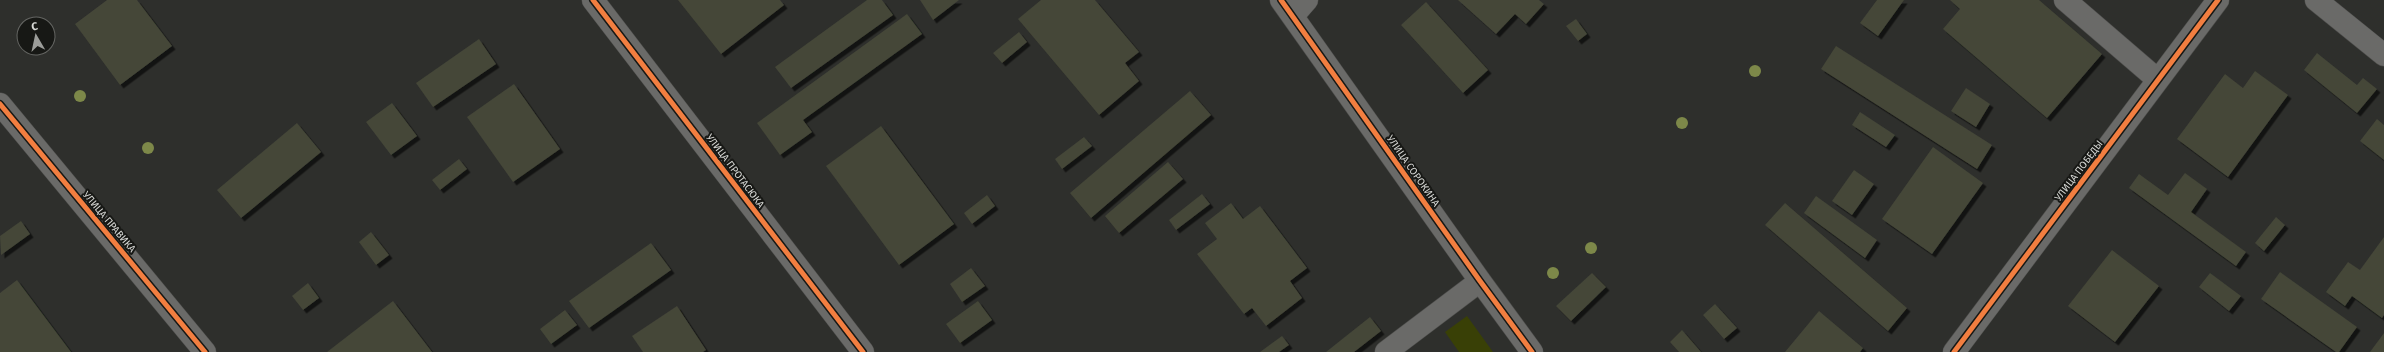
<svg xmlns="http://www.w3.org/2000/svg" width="2384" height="352" font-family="'Fira Sans',sans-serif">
  <defs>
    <filter id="shadow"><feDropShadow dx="3.5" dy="3.5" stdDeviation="0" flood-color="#0009"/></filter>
  </defs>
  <rect width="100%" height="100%" fill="#2e2f2c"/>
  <path fill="#394006" d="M1467 316 1493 352H1459L1445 332Z"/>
  <path fill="#444638" filter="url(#shadow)" d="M107 0H137L172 46 120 85 75 24Z
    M678 0H780L784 5 721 54Z
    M867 0H882L893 15 791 88 775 67Z
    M920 0H959L933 20Z
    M1041 0H1095L1139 52 1125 63 1139 81 1099 115 1018 19Z
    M1458 0H1539L1544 4 1526 24 1515 14 1496 34Z
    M1877 0H1904L1878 36 1860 23Z
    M1950 0H2039L2102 54 2047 118 1943 29 1960 9Z
    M1426 2 1488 70 1463 93 1401 25Z
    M907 14 922 34 803 120 812 132 780 155 757 123Z
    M1576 19 1587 34 1578 41 1566 26Z
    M1019 32 1027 42 1002 63 993 53Z
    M479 39 496 64 433 107 416 83Z
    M1836 46 1992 145 1977 169 1821 69Z
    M2317 53 2357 85 2363 78 2377 89 2357 113 2304 70Z
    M2255 71 2288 95 2228 177 2177 139 2225 74 2243 88Z
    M514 84 560 149 513 182 467 117Z
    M1966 88 1990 104 1976 127 1951 111Z
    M1190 91 1211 115 1091 218 1070 193Z
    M392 103 417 136 391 155 366 122Z
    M1860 112 1895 135 1886 147 1852 125Z
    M2377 119 2384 125V160L2360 141Z
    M297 123 321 152 241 218 217 190Z
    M881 126 954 224 899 265 826 166Z
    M1084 137 1092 146 1062 169 1055 159Z
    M1933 147 1983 183 1932 254 1882 219Z
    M459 159 467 169 440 190 432 180Z
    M1168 162 1183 179 1119 233 1105 216Z
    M1854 170 1874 184 1852 215 1832 201Z
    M2185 173 2207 189 2191 212 2246 252 2236 266 2129 188 2139 174 2168 195Z
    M1202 194 1210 204 1176 230 1169 220Z
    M987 195 995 206 972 224 964 213Z
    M1816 196 1877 240 1865 258 1804 213Z
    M1231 203 1243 219 1260 206 1307 268 1290 281 1302 298 1266 326 1252 308 1244 314 1197 254 1217 239 1205 223Z
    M1785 203 1907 308 1888 331 1765 225Z
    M2276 217 2285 225 2264 251 2255 243Z
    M21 221 30 234 1 255 0 236Z
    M371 232 389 255 376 265 359 242Z
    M2384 237V315L2382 318 2352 296 2345 306 2326 292 2348 262 2360 270Z
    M651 243 671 270 589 328 569 301Z
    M2112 250 2159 286 2115 342 2068 306Z
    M971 268 985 286 962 302 950 284Z
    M2280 272 2357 327 2339 352H2336L2261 299Z
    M1592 273 1606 287 1571 321 1556 306Z
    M2210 273 2241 296 2229 311 2199 287Z
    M17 280 71 352H0V293Z
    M308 283 319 298 303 310 292 296Z
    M393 301 432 352H327Z
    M978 301 992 320 960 343 946 324Z
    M1715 304 1737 328 1724 339 1703 315Z
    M677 306 706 350 703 352H643L632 336Z
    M565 310 577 325 551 344 540 329Z
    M1819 311 1863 348 1860 352H1785Z
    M1370 317 1381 331 1354 352H1326Z
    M1682 330 1701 352H1679L1670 342Z
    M2384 333V352H2370Z
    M1282 336 1289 345 1279 352H1260Z"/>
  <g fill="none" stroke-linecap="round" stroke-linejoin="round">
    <defs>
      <path id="minor" d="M593 0 863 352
        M1281 0 1480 281 1532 352
        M2065 0 2158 80
        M2316 0 2384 55
        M1293 16 1307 0
        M0 104 205 352
        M1386 352 1480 281
        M1954 352 2218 0"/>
    </defs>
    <use href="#minor" stroke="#4d4d4b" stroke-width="23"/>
    <use href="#minor" stroke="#6a6a68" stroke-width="22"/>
    <defs>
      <path id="cycleway" d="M593 0 863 352
        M1281 0 1480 281 1532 352
        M0 104 205 352
        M1954 352 2218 0"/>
    </defs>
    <use href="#cycleway" stroke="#171815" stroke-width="8"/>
    <use href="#cycleway" stroke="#f27e40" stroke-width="5"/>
  </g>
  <g fill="#7d8849">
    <circle cx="1755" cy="71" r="6"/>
    <circle cx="80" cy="96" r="6"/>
    <circle cx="1682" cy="123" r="6"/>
    <circle cx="148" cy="148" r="6"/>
    <circle cx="1591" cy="248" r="6"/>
    <circle cx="1553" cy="273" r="6"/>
  </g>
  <g text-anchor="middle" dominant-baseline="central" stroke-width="4" stroke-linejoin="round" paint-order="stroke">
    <g font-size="10" fill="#d7d8d5" stroke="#171815">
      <text transform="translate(735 171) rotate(53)">УЛИЦА ПРОТАСЮКА</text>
      <text transform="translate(1413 171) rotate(55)">УЛИЦА СОРОКИНА</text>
      <text transform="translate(2079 171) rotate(-53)">УЛИЦА ПОБЕДЫ</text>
      <text transform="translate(109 222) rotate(50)">УЛИЦА ПРАВИКА</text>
    </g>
  </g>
  <g transform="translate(36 36) rotate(351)"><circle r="19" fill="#171815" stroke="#646562"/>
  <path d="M0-3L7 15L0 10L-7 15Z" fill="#9c9d9a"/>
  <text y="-6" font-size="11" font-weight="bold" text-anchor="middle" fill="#d7d8d5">С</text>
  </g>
</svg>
